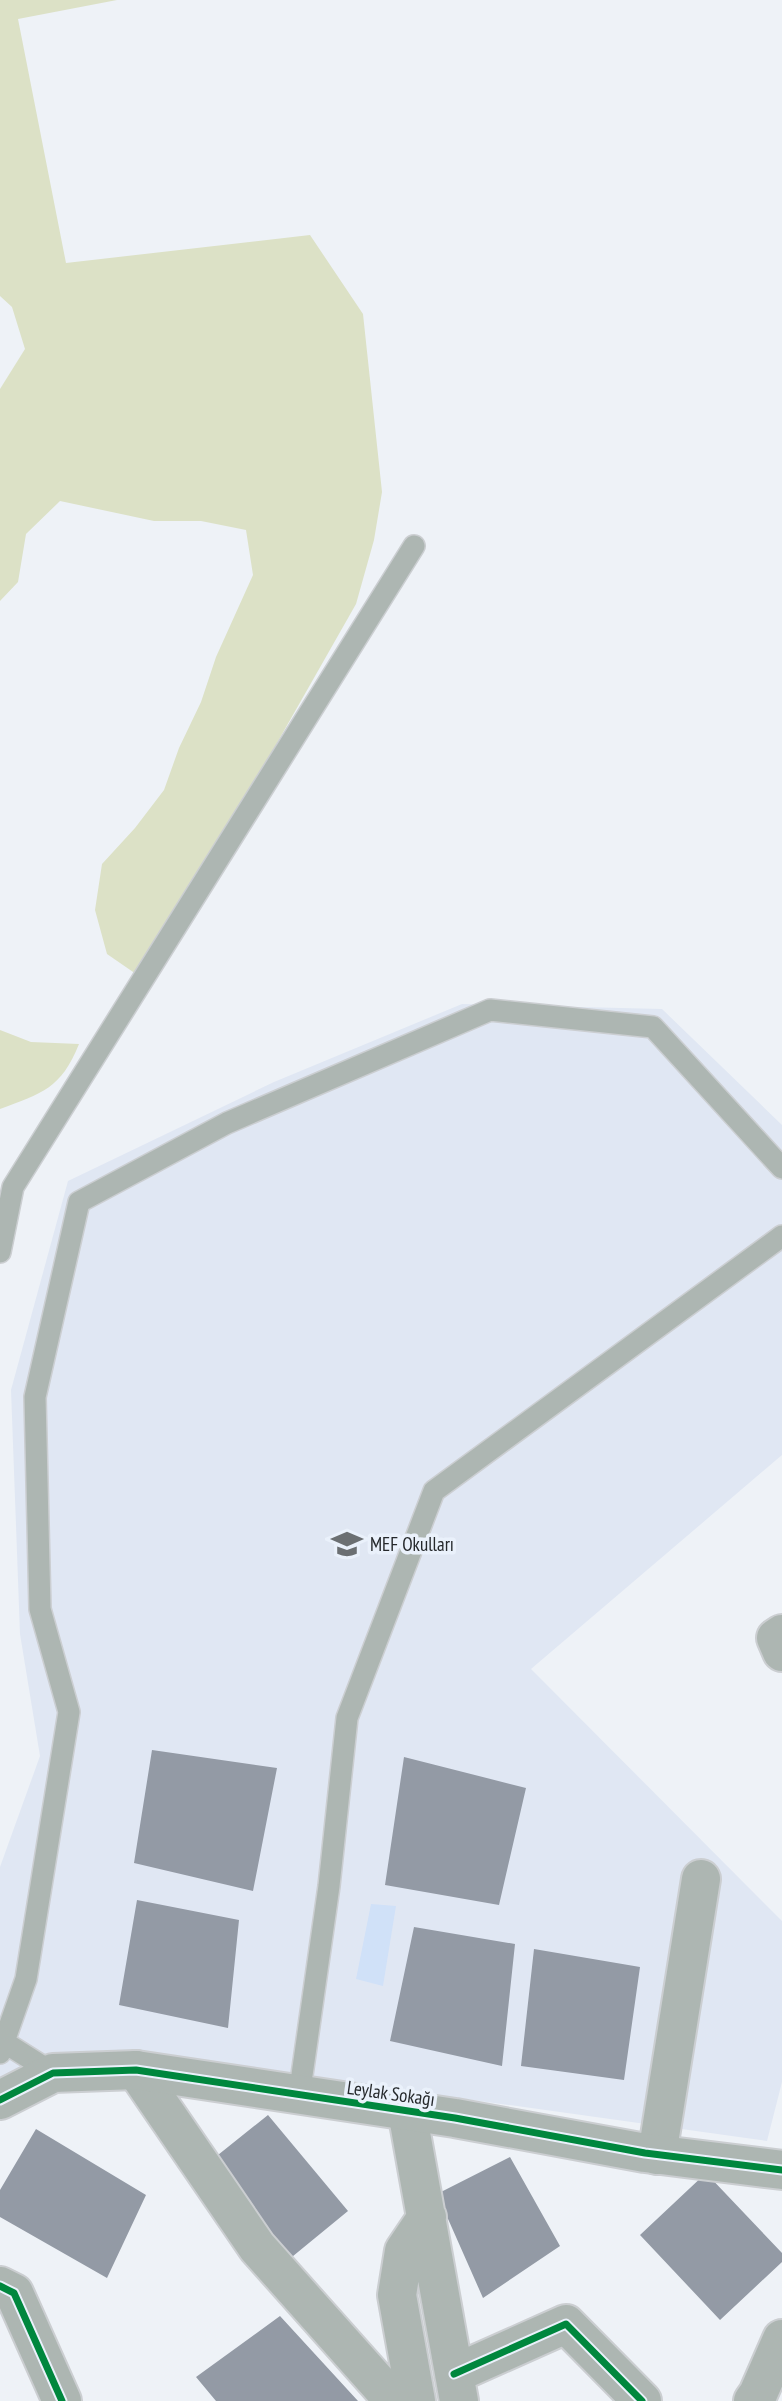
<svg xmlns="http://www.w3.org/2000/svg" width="782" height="2401" font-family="'PT Sans Narrow',sans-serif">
  <rect width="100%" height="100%" fill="#eef2f7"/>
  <path fill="#e0e7f3" d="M462 1004 662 1009 782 1125V1455L531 1669 782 1921V2082L767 2141 122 2051 6 2082 0 2079V1867L40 1756 20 1634 11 1390 68 1181 274 1082Z"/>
  <path fill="#dce1c6" d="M0 0H117L18 19 66 263 310 235 363 314 382 492 374 540 356 604 190 896 136 974 107 954 95 910 102 864 135 828 164 790 179 748 201 702 216 657 253 575 246 530 201 521H154L60 501 26 534 18 582 0 601V389L25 349 12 307 0 296Z
    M0 1030 31 1042 79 1044C61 1089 42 1093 0 1109Z"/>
  <path fill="#d0e1f8" d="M371 1904 396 1906 383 1986 356 1979Z"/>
  <path fill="#939aa5" d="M152 1750 277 1768 253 1891 134 1863Z
    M404 1757 526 1788 499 1905 385 1885Z
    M137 1900 239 1920 228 2028 119 2005Z
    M414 1927 515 1944 502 2066 390 2041Z
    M534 1949 640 1967 624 2080 521 2066Z
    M268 2115 348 2211 287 2261 203 2167Z
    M36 2129 146 2195 107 2278 0 2217V2190Z
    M510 2157 560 2246 483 2298 437 2194Z
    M706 2173 782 2253V2262L720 2320 640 2235Z
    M280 2316 358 2401H216L196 2377Z"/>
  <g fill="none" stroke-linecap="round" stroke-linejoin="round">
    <defs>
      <path id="service" d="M0 1252 13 1187 414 546
        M4 2042 53 2073
        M0 2053 26 1979 69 1712 40 1609 35 1397 79 1202 227 1123 490 1010 653 1027 782 1168
        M299 2096 329 1886 347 1718 434 1491 782 1236"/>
      <path id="minor" d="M782 1634 776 1638 782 1652
        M136 2070 257 2247 394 2401
        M407 2111 459 2401
        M657 2155 701 1879
        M0 2286 14 2293 62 2401
        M454 2374 566 2324 642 2401
        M416 2401 397 2295 404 2251 427 2217
        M753 2401 758 2394 782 2339"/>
      <path id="tertiary" d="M0 2100 53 2073 136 2070 455 2118 645 2153 782 2170"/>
    </defs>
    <use href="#service" stroke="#cbced1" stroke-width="24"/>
    <use href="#minor" stroke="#cbced1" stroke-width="42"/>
    <use href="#tertiary" stroke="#cbced1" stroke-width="42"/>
    <use href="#service" stroke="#adb6b2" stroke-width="21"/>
    <use href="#minor" stroke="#adb6b2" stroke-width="38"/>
    <use href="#tertiary" stroke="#adb6b2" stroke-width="38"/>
    <defs>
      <path id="cycleway" d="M0 2100 53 2073 136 2070 455 2118 645 2153 782 2170
        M0 2286 14 2293 62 2401
        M454 2374 566 2324 642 2401"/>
    </defs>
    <use href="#cycleway" stroke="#eaf1fb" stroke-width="11"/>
    <use href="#cycleway" stroke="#00873e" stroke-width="7"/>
  </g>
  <defs>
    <symbol id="school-bare" viewBox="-9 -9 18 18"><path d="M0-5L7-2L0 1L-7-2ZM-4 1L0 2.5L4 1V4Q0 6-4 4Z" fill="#6b6f72" stroke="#eaf1fb" stroke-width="2.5" paint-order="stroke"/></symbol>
  </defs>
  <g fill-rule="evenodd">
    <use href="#school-bare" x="325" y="1522" width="44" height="44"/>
  </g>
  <g text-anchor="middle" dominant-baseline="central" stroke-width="7" stroke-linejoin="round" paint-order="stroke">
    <g font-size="19" fill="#25282b" stroke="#eaf1fb" text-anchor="start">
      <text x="370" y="1544">MEF Okulları</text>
    </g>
    <g font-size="19" fill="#25282b" stroke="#eaf1fb">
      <text transform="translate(391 2093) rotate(8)">Leylak Sokağı</text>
    </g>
  </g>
</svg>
